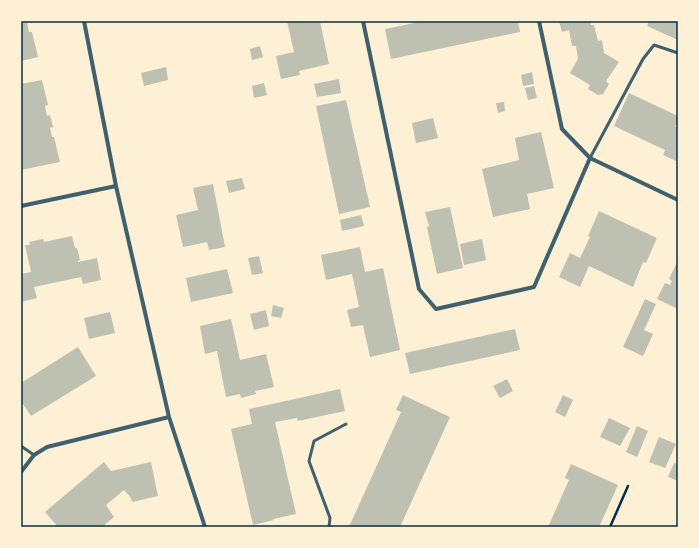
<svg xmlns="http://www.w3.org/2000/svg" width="699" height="548" font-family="'Source Sans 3',sans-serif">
  <rect width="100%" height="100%" fill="#fdf0d5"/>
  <path fill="#bec0b2" d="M21 21H30V22H27L29 32H32L38 57 21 61Z
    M287 21H320L329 64 299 71 300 75 281 79 276 56 294 52Z
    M424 21H518L520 32 391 59 385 29Z
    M559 21H590L591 25H594L598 41 602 40 604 53 619 62 606 81 609 84 603 94 598 95 588 89 590 85 570 73 578 59 576 46H572L569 30 562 32Z
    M649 21H678V40L647 26Z
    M260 46 263 57 252 60 250 49Z
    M166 67 168 80 144 86 141 73Z
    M532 72 534 84 523 86 521 75Z
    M339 79 341 93 317 97 314 84Z
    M42 80 48 105 45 106 47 116 50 115 53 127 50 128 52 137H54L60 162 21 170V84Z
    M264 83 267 95 254 98 252 86Z
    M534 86 537 98 528 100 525 88Z
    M629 93 678 116V121L675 127 678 128V162L663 155 665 150 614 126Z
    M346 100 370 207 339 214 316 106Z
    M504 102 505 111 498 113 496 103Z
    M433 118 438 138 416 143 412 123Z
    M541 132 554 188 527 194 530 209 493 217 482 169 519 160 515 138Z
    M242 178 245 189 229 193 226 181Z
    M213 184 225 247 209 250 207 242 183 247 176 215 198 210 193 188Z
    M450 207 463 268 437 274 427 227 429 226 425 212Z
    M599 211 657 238 646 263 643 262 633 287 589 266 580 287 559 277 570 253 580 258 590 237 588 236Z
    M361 215 364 226 342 231 340 220Z
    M72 236 75 248H77L80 260 78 261V262L97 258 101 280 83 284 81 277 34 287 37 298 21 302V274L31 272 25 245H30L29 242 43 239 44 242Z
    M482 239 486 260 464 265 460 244Z
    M360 247 365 272 383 268 400 350 370 357 363 325 351 327 347 310 359 307 352 274 326 280 321 255Z
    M259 256 263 273 252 275 248 258Z
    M678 260V309L657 299 665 283 670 285 672 281 669 279Z
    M227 269 233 293 191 302 186 278Z
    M645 299 656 304 644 330 653 334 643 356 623 347Z
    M273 305 284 308 281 318 271 316Z
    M266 310 269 326 254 330 250 314Z
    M110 312 115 333 89 339 84 318Z
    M231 319 240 360 266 354 274 387 255 391 256 394 241 398 240 394 226 397 217 351 205 354 200 326Z
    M515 329 520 350 410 374 405 353Z
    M78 347 96 376 31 416 21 401V383Z
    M507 379 513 391 500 398 493 386Z
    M340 389 345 411 298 421 297 418 275 422 296 514 273 519 274 520 253 525 231 429 252 424 249 409Z
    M403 395 450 417 400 527H349L401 412 396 410Z
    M563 395 573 400 565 417 555 412Z
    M609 418 630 428 620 446 600 437Z
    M637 426 648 431 637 457 626 452Z
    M659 437 676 444 665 468 649 462Z
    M104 462 111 471 151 462 158 496 132 502 131 498 124 490 106 505 114 517 102 527H58L45 512Z
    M674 463 678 464V481L668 477Z
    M571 464 618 485 599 527H548L569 480 565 478Z"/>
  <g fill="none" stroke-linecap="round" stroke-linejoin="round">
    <path stroke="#003049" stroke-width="2.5" d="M610 527 628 486"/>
    <path stroke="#3f606c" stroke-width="3" d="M590 158 643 59 654 45 678 53
      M21 446 34 455
      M329 527 330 518 309 461 314 441 346 424"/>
    <path stroke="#3f606c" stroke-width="4" d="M84 21 116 186 169 417 205 527
      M363 21 419 289 436 309 534 287 590 158
      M539 21 562 129 590 158 678 200
      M21 206 116 186
      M21 472 34 455 47 447 169 417"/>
  </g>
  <rect width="699" height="548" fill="none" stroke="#fdf0d5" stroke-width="44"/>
  <rect x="22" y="22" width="655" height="504" fill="none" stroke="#003049" stroke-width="1.5"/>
</svg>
